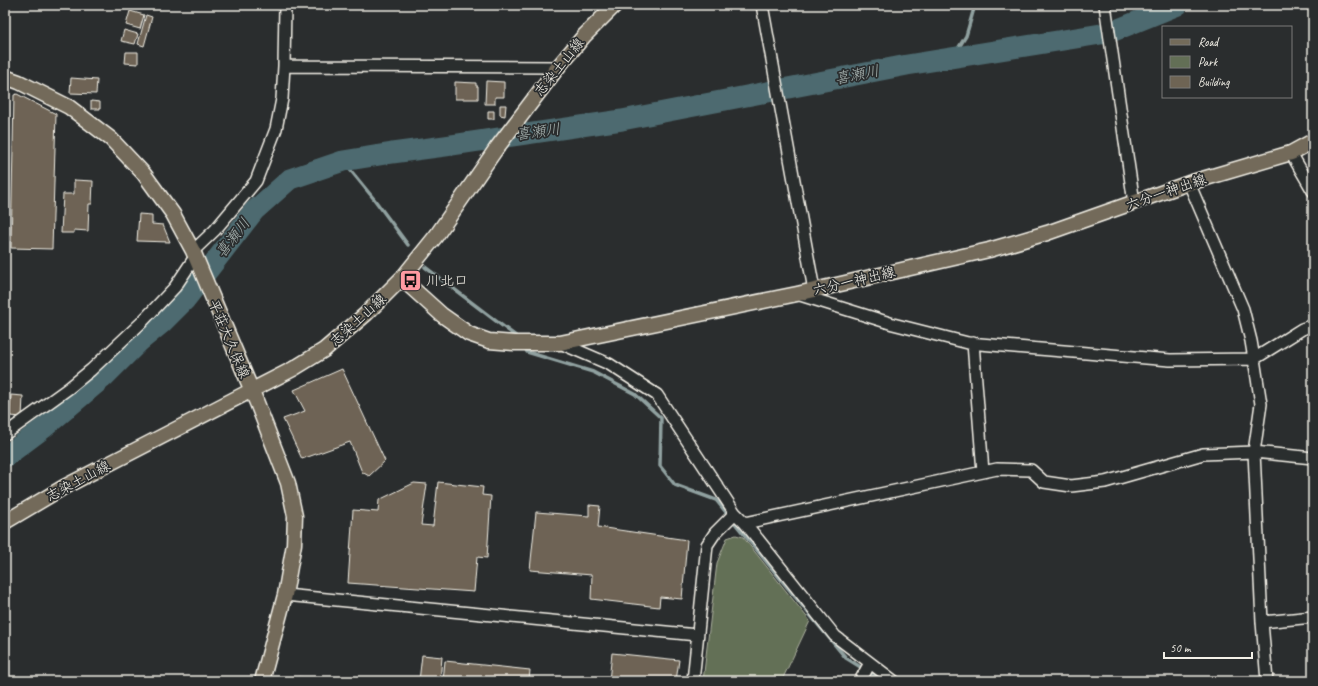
<svg xmlns="http://www.w3.org/2000/svg" width="1318" height="686" font-family="Caveat,'Klee One',sans-serif">
  <rect width="100%" height="100%" fill="#2a2d2e"/>
  <filter id="ink" filterUnits="userSpaceOnUse"><feTurbulence type="fractalNoise" baseFrequency=".025" numOctaves="2"/><feDisplacementMap in="SourceGraphic" scale="8" xChannelSelector="R" yChannelSelector="G"/><feConvolveMatrix kernelMatrix="1 2 1 2 8 2 1 2 1" color-interpolation-filters="sRGB"/></filter>
  <g filter="url(#ink)">
    <path fill="#636f56" stroke="#acb09f" d="M736 535 743 537 810 621 782 680 703 681 717 563 727 538Z"/>
    <g fill="none" stroke-linecap="round" stroke-linejoin="round">
      <path stroke="#90a1a0" stroke-width="3.5" d="M952 58 966 36 975 5
        M343 161 374 199 408 245
        M425 267 517 337
        M526 350 527 352 593 372 635 394 661 418 660 466 675 485 716 500 819 626 846 658 883 681"/>
      <path stroke="#4d6b70" stroke-width="21" d="M5 457 45 427 104 377 140 341 162 323 185 300 254 211 290 179 343 161 392 153 445 146 622 120 907 65 1101 34 1116 30 1178 5"/>
    </g>
    <path fill="#6e6454" stroke="#f4f1e8" d="M130 11 144 15 140 29 126 25Z
      M146 15 152 17 144 46 138 44Z
      M124 30 138 34 135 44 121 41Z
      M126 52H138V64L125 63Z
      M71 78 97 80 96 94 70 93Z
      M486 81 504 82V97H495V104H485Z
      M455 82 476 83V86H478V99H455Z
      M17 94 56 114 52 249 11 248 14 95Z
      M91 101 100 102V109H91Z
      M500 105H506L505 116 500 115Z
      M488 111H494V119H488Z
      M74 180 93 181 92 204H89L88 231 74 230V233H61L63 194H74Z
      M139 214 152 215V224L163 225 170 242 137 241Z
      M342 369 385 461 369 476 362 472 350 442 302 459 283 419 305 411 294 390Z
      M11 395 23 396 22 417 10 416Z
      M438 482 483 487 482 495 491 496 487 558 477 557 474 592 348 583 353 510 378 512 379 500 414 483 427 484 421 525 433 526Z
      M589 505 600 506 598 527 687 540 682 599 660 597 659 607 591 599 592 575 530 570 536 512 589 516Z
      M612 653 679 660 676 681H609Z
      M422 655 442 657 440 681H419Z
      M445 661 530 670 529 681H443Z
      M298 677 340 681H298Z"/>
    <g fill="none" stroke-linecap="round" stroke-linejoin="round">
      <defs>
        <path id="minor" d="M762 5 814 290
          M1105 5 1134 203
          M284 66 558 67
          M1291 153 1313 191
          M1189 183 1243 309 1251 341 1254 359 1261 404 1254 452 1262 622 1267 681
          M193 251 215 230 256 181 276 129 282 99 284 66 285 5
          M797 294 893 324 968 343 1170 360 1254 359 1302 329 1313 325
          M560 343 609 364 657 395 735 513 745 523 835 636 894 681
          M973 343 983 472
          M5 434 69 388 91 370 141 323 175 287 195 257
          M745 523 997 469 1031 470 1044 482 1071 486 1105 482 1203 454 1254 452 1313 458
          M285 595 697 635
          M1262 622 1313 617
          M693 681 707 545 715 533 735 513
          M860 681 870 663"/>
        <path id="major" d="M5 77 19 82 69 107 111 139 144 174 173 214 193 251 257 403 288 483 295 516 294 544 285 595 262 681
          M403 277 412 288 442 315 469 334 489 341 514 343H560L797 294 989 250 1047 233 1189 183 1291 153 1313 141
          M5 522 64 487 293 369 324 350 366 314 403 277 436 236 496 149 558 67 584 36 615 5"/>
      </defs>
      <use href="#minor" stroke="#f4f1e8" stroke-width="14"/>
      <use href="#major" stroke="#f4f1e8" stroke-width="17"/>
      <use href="#minor" stroke="#2a2d2e" stroke-width="11"/>
      <use href="#major" stroke="#736b5a" stroke-width="14"/>
    </g>
  </g>
  <defs>
    <symbol id="bus-square" viewBox="-11 -11 22 22"><rect x="-9" y="-9" width="18" height="18" rx="4" fill="#ff9aa2" stroke="#2a2d2e"/><path d="M-5-6H5V4H4V6H2V4H-2V6H-4V4H-5ZM-3.5-4V0h7V-4ZM-3.5 1.2v1.5H-2V1.2ZM2 1.2v1.5H3.5V1.2Z" fill="#111"/></symbol>
  </defs>
  <g fill-rule="evenodd">
    <use href="#bus-square" x="398" y="268" width="25" height="25"/>
  </g>
  <g text-anchor="middle" dominant-baseline="central" stroke-width="3.5" stroke-linejoin="round" paint-order="stroke">
    <g font-size="14" fill="#f4f1e8" stroke="#2a2d2e">
      <text transform="translate(559 67) rotate(-51)">志染土山線</text>
      <text transform="translate(1166 192) rotate(-19)">六分一神出線</text>
      <text transform="translate(854 281) rotate(-13)">六分一神出線</text>
      <text transform="translate(358 320) rotate(-42)">志染土山線</text>
      <text transform="translate(229 339) rotate(67)">平荘大久保線</text>
      <text transform="translate(78 481) rotate(-28)">志染土山線</text>
    </g>
    <g font-size="14" fill="#f4f1e8" stroke="#2a2d2e" text-anchor="start">
      <text x="426" y="280">川北口</text>
    </g>
    <g font-size="15" font-style="italic" fill="#a9b5b2" stroke="#2a2d2e">
      <text transform="translate(857 75) rotate(-11)">喜瀬川</text>
      <text transform="translate(538 132) rotate(-8)">喜瀬川</text>
      <text transform="translate(233 238) rotate(-52)">喜瀬川</text>
    </g>
  </g>
  <rect width="1318" height="686" fill="none" stroke="#2a2d2e" stroke-width="20"/>
  <rect x="10" y="10" width="1298" height="666" fill="none" stroke="#f4f1e8" stroke-width="1.5" filter="url(#ink)"/>
  <rect x="1162" y="26" width="130" height="72" fill="#2a2d2e" stroke="#7b7b78"/>
  <rect x="1170" y="39" width="20" height="6" fill="#736b5a" stroke="#7b7b78"/>
  <text x="1198" y="46" font-size="12" fill="#f4f1e8">Road</text>
  <rect x="1170" y="56" width="20" height="12" fill="#636f56" stroke="#7b7b78"/>
  <text x="1198" y="66" font-size="12" fill="#f4f1e8">Park</text>
  <rect x="1170" y="76" width="20" height="12" fill="#6e6454" stroke="#7b7b78"/>
  <text x="1198" y="86" font-size="12" fill="#f4f1e8">Building</text>
  <path d="M1164 652v6h88v-6" fill="none" stroke="#f4f1e8" stroke-width="2"/>
  <text x="1170" y="652" font-size="12" fill="#f4f1e8" stroke="#2a2d2e" stroke-width="3" paint-order="stroke">50 m</text>
</svg>
